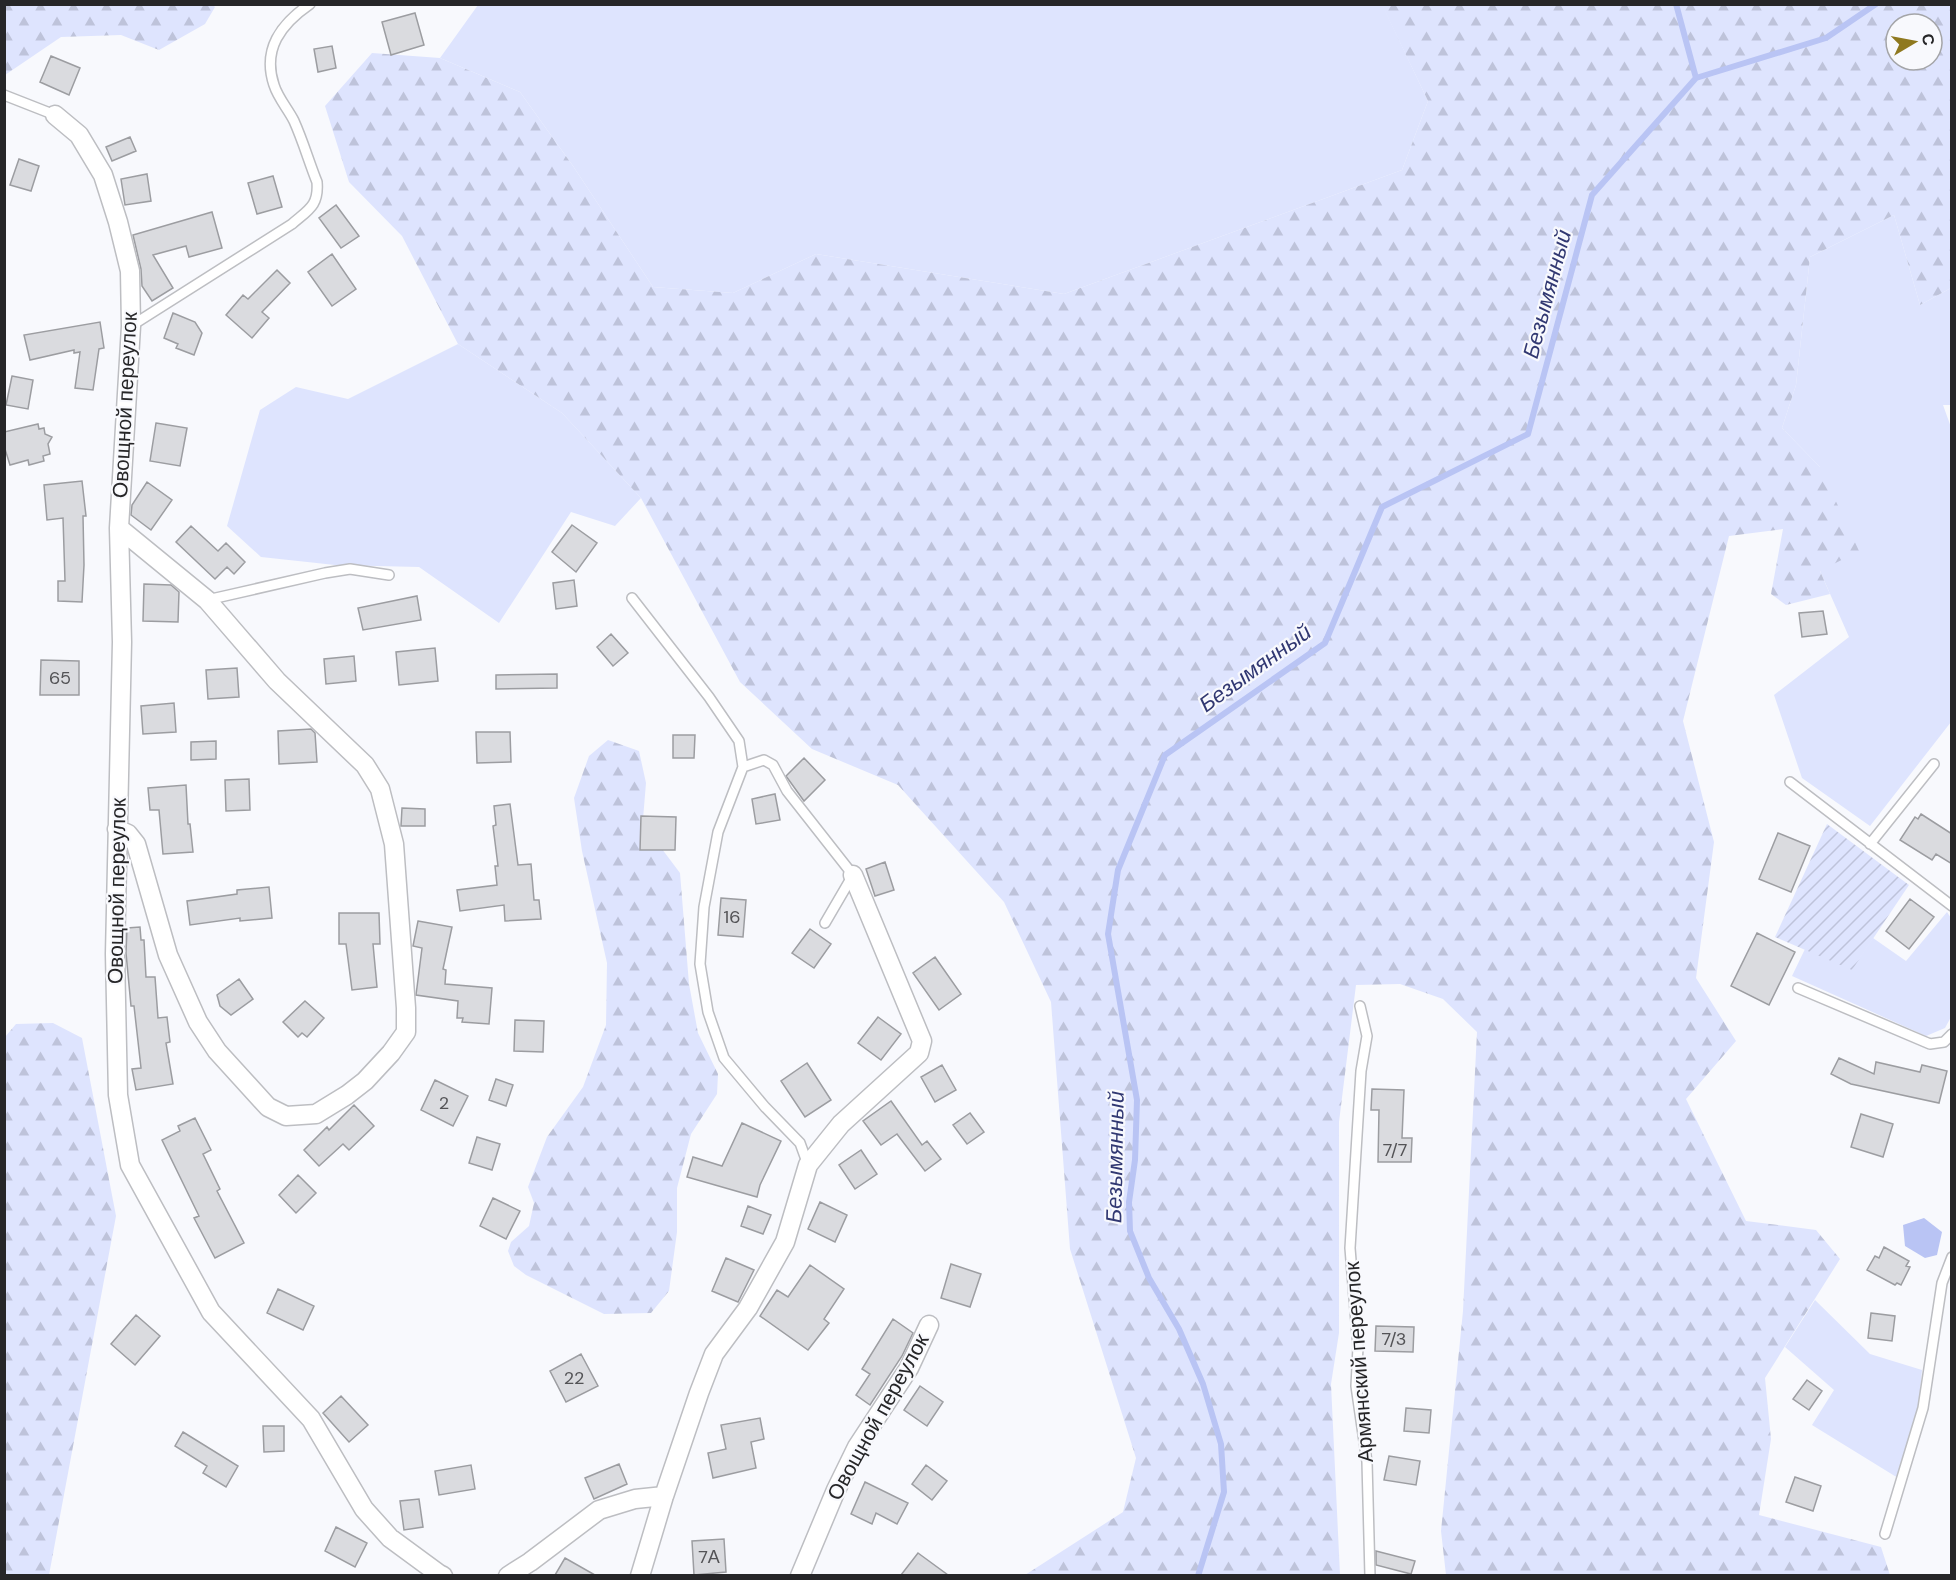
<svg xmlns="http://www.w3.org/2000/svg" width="1956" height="1580" font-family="'DM Sans',sans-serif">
  <defs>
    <pattern id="forest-firs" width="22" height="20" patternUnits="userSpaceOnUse" patternTransform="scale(1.5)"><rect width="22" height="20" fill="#dee4fe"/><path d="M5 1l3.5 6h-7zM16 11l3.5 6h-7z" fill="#bec3da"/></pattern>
    <pattern id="garden-furrows" width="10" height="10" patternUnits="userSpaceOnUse" patternTransform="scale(1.5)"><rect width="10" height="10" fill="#dee4fe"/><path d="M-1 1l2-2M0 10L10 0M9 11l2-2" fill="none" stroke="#bec3da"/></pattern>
  </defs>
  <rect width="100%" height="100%" fill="#f8f9fd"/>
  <path fill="#dee4fe" d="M1382 4 1428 101 1402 170 1064 294 816 254 733 293 653 287 573 166 520 92 440 58 478 5H483Z
    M1894 215 1920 305 1951 288V405H1943L1952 430 1951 722 1870 826 1802 778 1774 695 1849 637 1820 571V467L1782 428 1796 385 1810 257Z
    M458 344 562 413 641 498 615 526 571 512 499 623 419 567 335 565 261 557 227 526 260 410 296 387 348 399Z
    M1947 912 1951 918V1017L1945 1028 1926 1036 1792 976 1805 949 1852 969 1873 938 1906 961Z
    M1815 1300 1870 1354 1922 1370 1918 1414 1898 1478 1812 1425 1834 1390 1785 1347Z"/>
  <path fill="url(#forest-firs)" fill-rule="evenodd" d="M213 5 215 7 205 24 159 50 121 35 61 37 5 75V5Z
    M1382 5H1951V288L1920 305 1894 215 1810 257 1796 385 1782 428 1820 467 1859 551 1820 571 1830 594 1786 605 1771 594 1783 529 1729 536 1683 721 1714 842 1696 978 1736 1041 1686 1099 1746 1221 1816 1230 1840 1259 1765 1378 1771 1439 1759 1515 1881 1547 1890 1575H1446L1441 1531 1463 1311 1477 1032 1443 999 1400 984 1356 985 1339 1122V1333L1331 1384 1340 1575H1025L1123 1512 1136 1458 1070 1249 1051 1002 1004 902 898 785 812 749 740 682 641 498 562 413 458 344 402 236 349 182 325 106 372 53 440 58 520 92 573 166 653 287 733 293 816 254 1064 294 1402 170 1428 101ZM1896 24H1932V60H1896Z
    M608 740 639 751 646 783 643 819 656 841 680 873 689 984 698 1033 718 1074 717 1094 691 1134 677 1188V1232L669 1291 651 1313 604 1314 526 1275 514 1266 508 1251 511 1242 529 1226 534 1203 528 1187 547 1137 583 1087 606 1025 607 963 582 851 574 798 589 756Z
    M53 1023 82 1038 116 1216 49 1575H5V1037L16 1024Z"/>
  <path fill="url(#garden-furrows)" d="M1827 824 1909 885 1852 970 1775 937Z"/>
  <path fill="#b9c4f4" d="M1924 1218 1942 1232 1937 1255 1925 1258 1905 1246 1903 1225Z"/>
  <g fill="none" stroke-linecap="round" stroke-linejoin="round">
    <path stroke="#b9c4f4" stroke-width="6" d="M1676 4 1696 78
      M1198 1576 1224 1492 1221 1444 1203 1384 1179 1329 1149 1278 1130 1231 1129 1202 1135 1160 1137 1100 1108 934 1118 870 1165 755 1325 643 1382 507 1528 434 1592 195 1696 78 1826 38 1876 4"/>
  </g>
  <path fill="#dadbdf" stroke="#9c9da1" stroke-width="1.5" d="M415 13 424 45 391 55 382 22Z
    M332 46 336 68 318 72 314 49Z
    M51 56 80 68 69 95 40 82Z
    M130 137 136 151 112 161 106 147Z
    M19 159 39 166 31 191 10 185Z
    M147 174 151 201 125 205 121 179Z
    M273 176 282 207 257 214 248 183Z
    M336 205 359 236 341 248 319 218Z
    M212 212 222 248 189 257 186 246 153 255 173 288 152 301 142 286 141 269 133 235Z
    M332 254 356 289 332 306 308 272Z
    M277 270 290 283 262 312 269 318 252 338 226 315 243 295 248 299Z
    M173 313 195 322 202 333 194 355 176 348 178 344 164 338Z
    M100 322 104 348 99 349 93 390 75 388 80 352 74 353V350L30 360 24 335Z
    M12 376 33 380 28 409 6 405Z
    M156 423 187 428 180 466 150 461Z
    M38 424 39 429 44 428 45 434 52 437 48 444 50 454 43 456 44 461 29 465 28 460 10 465 4 446V432Z
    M82 481 86 516H83L84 565 82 602 58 601V581H65L63 518 47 520 44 485Z
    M147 482 172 500 151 530 131 515 132 505Z
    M572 525 597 543 576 572 552 552Z
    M191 526 218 551 226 543 245 562 234 574 227 567 215 579 176 542Z
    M574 580 577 606 556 609 553 583Z
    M144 584 171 585 179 592 178 622 143 621Z
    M417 596 421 620 363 630 358 608Z
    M1823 611 1827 634 1802 637 1799 613Z
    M611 634 628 653 613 666 597 647Z
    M435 648 438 681 399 685 396 652Z
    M354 656 356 681 326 684 324 659Z
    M41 660 79 661V695H40Z
    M237 668 239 697 208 699 206 670Z
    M557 674V688L496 689V675Z
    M174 703 176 732 143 734 141 706Z
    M311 729 315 733 317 762 279 764 278 731Z
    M476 732H510L511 762 477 763Z
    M673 735H695L694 758H673Z
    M216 741V759L191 760V742Z
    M804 758 825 780 804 801 786 776Z
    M249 779 250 810 226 811 225 780Z
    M186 785 188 824H190L193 852 163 854 159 810H150L148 788Z
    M775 794 780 820 756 824 752 799Z
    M510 804 518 865 531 864 534 900H539L541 919 505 921 504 905 460 911 457 890 497 885 495 866H498L493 826 496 825 494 806Z
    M402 808 425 809V826H401Z
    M1921 814 1952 834V864L1936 854 1932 860 1900 840 1915 817 1918 819Z
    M641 816 676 817 675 850H640Z
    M1778 833 1810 846 1791 892 1759 879Z
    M885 862 894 890 875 896 866 869Z
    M269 887 272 918 240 921V918L190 925 187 901 237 894V890Z
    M721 898 746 900 743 937 718 935Z
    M1910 899 1934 917 1909 949 1886 931Z
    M339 913H379L380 944H373L377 987 352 990 346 944H339Z
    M418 921 452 927 443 969 446 970 445 984 492 988 489 1024 462 1022 463 1018H457L458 1001 416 995 422 948 413 946Z
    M140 927 141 940H144L146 977H155L158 1018 167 1017 170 1042 166 1043 173 1084 136 1090 132 1069 141 1068 134 1006H131L126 953 127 928Z
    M810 929 831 944 814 968 792 953Z
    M1757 933 1795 952 1769 1005 1731 986Z
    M935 957 961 994 939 1010 913 973Z
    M239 979 253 999 231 1015 220 1006 217 995Z
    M305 1001 324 1018 307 1037 302 1033 298 1037 283 1022Z
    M878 1017 901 1034 881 1060 858 1043Z
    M515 1020 544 1021 543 1052 514 1051Z
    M1839 1058 1874 1074 1876 1062 1920 1072 1922 1065 1947 1071 1939 1103 1851 1084 1831 1074Z
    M807 1063 831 1100 805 1117 781 1081Z
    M942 1065 956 1090 935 1102 921 1077Z
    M496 1079 513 1085 506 1106 489 1100Z
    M435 1080 468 1096 453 1126 421 1110Z
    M1372 1089 1404 1090 1402 1138H1412L1411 1162H1378L1379 1110H1371Z
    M891 1101 922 1145 927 1141 941 1159 925 1171 897 1134 881 1145 863 1121Z
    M354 1105 374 1126 349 1150 343 1144 319 1166 304 1150 327 1127 329 1130Z
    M970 1113 984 1132 967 1144 953 1125Z
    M1861 1114 1893 1124 1883 1157 1851 1147Z
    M195 1118 211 1150 203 1154 220 1189 217 1191 244 1243 215 1258 194 1218 199 1216 162 1140 180 1131 178 1126Z
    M742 1123 781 1141 760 1185 757 1197 687 1177 693 1157 722 1166Z
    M477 1137 500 1144 492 1170 469 1163Z
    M861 1150 877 1174 855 1189 839 1165Z
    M298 1175 316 1193 296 1213 279 1195Z
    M493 1198 520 1211 506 1239 480 1226Z
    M820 1202 847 1215 835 1242 808 1229Z
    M748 1206 771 1215 763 1234 741 1226Z
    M1884 1247 1909 1261 1906 1266 1910 1267 1901 1285 1897 1283 1895 1285 1867 1270 1875 1256 1879 1258Z
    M726 1258 754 1270 738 1302 712 1291Z
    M951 1264 981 1274 970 1307 941 1298Z
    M810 1265 844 1289 824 1319 829 1323 808 1350 760 1316 777 1290 788 1297Z
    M278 1289 314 1306 303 1330 267 1313Z
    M1871 1313 1895 1316 1892 1341 1868 1338Z
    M136 1315 160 1336 135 1365 111 1344Z
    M893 1319 913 1333 902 1356 870 1405 856 1395 870 1374 862 1369Z
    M1376 1326 1414 1327 1413 1352 1375 1351Z
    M581 1354 598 1386 566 1402 550 1371Z
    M1807 1380 1822 1391 1809 1410 1793 1399Z
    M920 1386 943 1402 927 1426 904 1410Z
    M341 1396 368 1425 349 1442 323 1413Z
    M1406 1408 1431 1410 1429 1433 1404 1431Z
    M760 1418 764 1439 751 1442 756 1468 713 1478 708 1453 726 1449 721 1425Z
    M263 1426H284V1451L264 1452Z
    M183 1432 238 1466 226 1487 203 1473 207 1466 175 1446Z
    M1389 1456 1420 1461 1416 1485 1384 1480Z
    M619 1464 627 1484 594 1499 585 1478Z
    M471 1465 475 1489 439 1495 435 1471Z
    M926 1465 947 1481 932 1500 912 1484Z
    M1795 1477 1821 1486 1813 1511 1786 1502Z
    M865 1482 908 1503 897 1524 876 1513 872 1524 851 1514Z
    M419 1499 423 1527 404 1530 400 1501Z
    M336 1527 367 1543 355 1567 325 1551Z
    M724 1539 726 1572 694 1575 692 1541Z
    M1376 1551 1415 1561 1411 1574 1376 1565Z
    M918 1553 948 1575H901Z
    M565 1558 595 1575H555Z"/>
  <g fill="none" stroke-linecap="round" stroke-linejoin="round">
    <defs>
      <path id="lane" d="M4 95 55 115
        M131 326 292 224C308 210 319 206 317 182 309 162 303 141 294 121 288 109 278 98 274 85 262 49 281 24 310 4
        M632 598 709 697 739 741 743 767
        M207 600 325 573 350 569 389 575
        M1790 782 1952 906
        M1870 844 1934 764
        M1798 988 1930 1044 1944 1042 1952 1034
        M1360 1006 1367 1036 1361 1071 1350 1248 1358 1347 1356 1386 1367 1462 1370 1576
        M808 1165 800 1143 765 1107 724 1058 708 1012 700 964 704 907 718 832 743 767 764 760 773 765 787 791 853 875 825 923
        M1885 1534 1923 1408 1942 1283 1952 1257"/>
      <path id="street" d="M55 115 79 135 103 175 118 222 130 271 131 326 119 528 122 642 115 954 118 1095 130 1165 211 1312 311 1419 364 1509 390 1538 439 1574 443 1576
        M117 829 128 834 136 844 168 955 198 1022 217 1051 268 1107 286 1116 316 1114 347 1095 365 1081 391 1053 406 1032V1008L394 844 380 789 365 765 277 681 207 600 119 528
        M508 1576 530 1562 599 1510 635 1499 664 1496
        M640 1576 664 1496 699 1393 714 1354 748 1308 785 1242 808 1165 841 1124 919 1053 922 1041 853 875
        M800 1576 836 1490 857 1447 909 1368 929 1325"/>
    </defs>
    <use href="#lane" stroke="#bdbec2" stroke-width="12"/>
    <use href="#street" stroke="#bdbec2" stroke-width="21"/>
    <use href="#lane" stroke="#fff" stroke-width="9"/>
    <use href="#street" stroke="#fff" stroke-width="18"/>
  </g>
  <g text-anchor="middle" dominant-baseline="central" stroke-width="4.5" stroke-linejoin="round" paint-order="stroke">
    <g font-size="18" fill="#535356">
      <text x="60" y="678">65</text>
      <text x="732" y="917">16</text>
      <text x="444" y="1103">2</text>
      <text x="1395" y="1150">7/7</text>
      <text x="1394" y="1339">7/3</text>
      <text x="574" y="1378">22</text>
      <text x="709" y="1557">7А</text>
    </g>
    <g font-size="21" fill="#262628" stroke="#f8f9fd">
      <text transform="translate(125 405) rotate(-87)">Овощной переулок</text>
      <text transform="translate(117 891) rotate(-89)">Овощной переулок</text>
      <text transform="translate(1359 1362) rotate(-94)">Армянский переулок</text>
      <text transform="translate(878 1417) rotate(-61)">Овощной переулок</text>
    </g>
    <g font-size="22" font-style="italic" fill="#313872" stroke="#f8f9fd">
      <text transform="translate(1547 294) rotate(-75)">Безымянный</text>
      <text transform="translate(1255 668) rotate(-36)">Безымянный</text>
      <text transform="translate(1115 1157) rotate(-89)">Безымянный</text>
    </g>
  </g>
  <rect width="1956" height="1580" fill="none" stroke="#262628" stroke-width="12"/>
  <g transform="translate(1914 42) rotate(80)"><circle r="28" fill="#f8f9fd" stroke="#a4a5a8" stroke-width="1.5"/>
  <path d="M0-4.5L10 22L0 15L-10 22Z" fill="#8f791f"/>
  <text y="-9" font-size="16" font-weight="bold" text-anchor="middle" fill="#262628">С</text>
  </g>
</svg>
